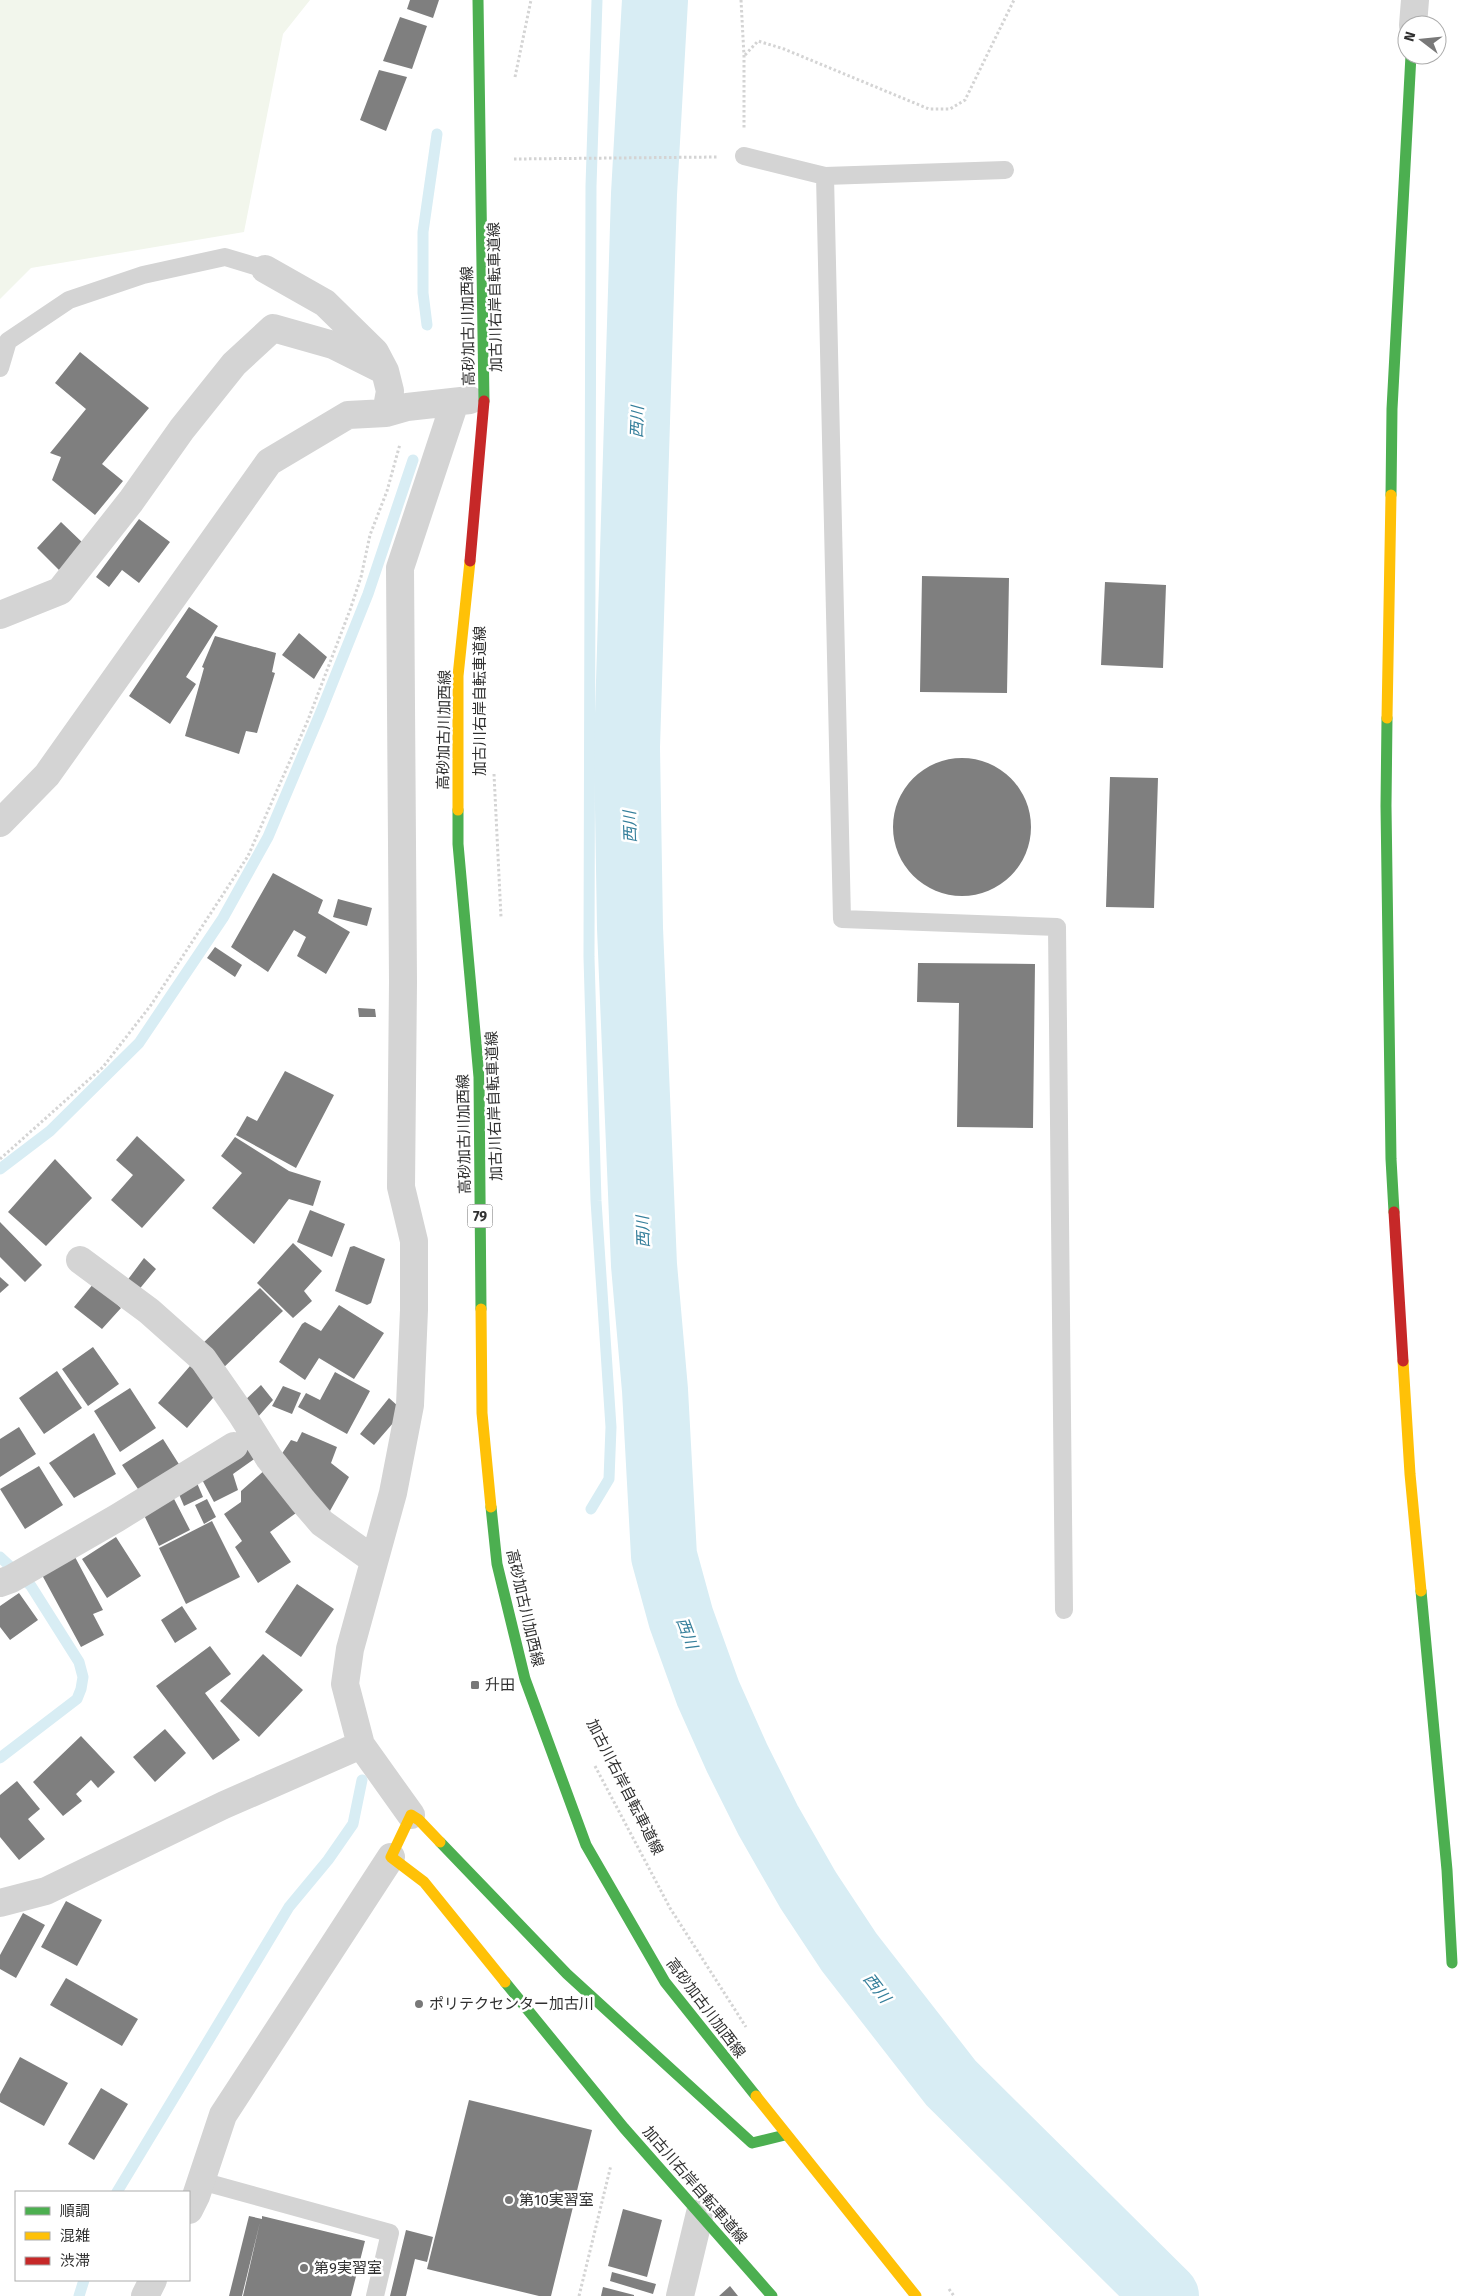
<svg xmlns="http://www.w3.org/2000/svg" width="1462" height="2296" font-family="'Fira Sans','Noto Sans JP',sans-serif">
  <rect width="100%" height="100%" fill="#fff"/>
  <path fill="#f2f6ec" d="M0 0H310L283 34 244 232 31 268 0 299Z"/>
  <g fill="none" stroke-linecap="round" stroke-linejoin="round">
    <path stroke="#d8edf4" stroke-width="11" d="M427 325 423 293V232L437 134
      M0 1169 50 1131 139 1043 223 918 268 837 320 714 368 594 413 460
      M591 1509 609 1479 611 1427 596 1201 589 957 591 186 597 0
      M0 1557 31 1586 79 1662 83 1677 81 1689 77 1699 0 1758
      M117 2192 289 1907 328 1860 353 1824 362 1780
      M79 2296 84 2280"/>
    <path stroke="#d8edf4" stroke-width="66" d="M655 0 644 194 627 747 630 928 644 1265 655 1390 664 1556 681 1618 708 1693 737 1758 768 1820 808 1890 849 1952 951 2083 1166 2296"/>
  </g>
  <path fill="#7f7f7f" d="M410 0H439L433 18 407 9Z
    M400 17 427 26 412 69 383 61Z
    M379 70 407 77 386 131 360 120Z
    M80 352 149 408 102 464 123 481 95 515 52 480 61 457 50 453 86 409 55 383Z
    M139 519 170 542 139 583 122 570 109 587 96 577Z
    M61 522 85 545 59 570 37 548Z
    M922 576 1009 578 1007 693 920 692Z
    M1105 582 1166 585 1163 668 1101 665Z
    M189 607 218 626 186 677 196 684 170 724 129 696Z
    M299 633 327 657 314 679 282 655Z
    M215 636 276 653 272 672 275 673 257 733 246 731 239 754 185 736 204 668 202 667Z
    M893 827a69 69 0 1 1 138 0a69 69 0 1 1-138 0Z
    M1110 777 1158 778 1154 908 1106 907Z
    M273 873 323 900 318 913 350 932 326 974 297 956 306 937 294 930 268 972 231 947Z
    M338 899 372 908 367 926 333 917Z
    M215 947 242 965 235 977 207 958Z
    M918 963 1035 964 1033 1128 957 1127 959 1003 917 1002Z
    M358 1008 375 1009 376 1017H359Z
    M285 1071 334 1095 296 1168 236 1135 247 1116 257 1121Z
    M137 1136 185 1180 142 1228 111 1200 133 1175 116 1160Z
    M235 1137 289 1171 321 1181 313 1206 289 1199 254 1244 212 1208 242 1173 221 1156Z
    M55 1159 92 1198 46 1246 8 1212Z
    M310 1210 345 1224 332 1257 297 1242Z
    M0 1222 42 1265 25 1282 0 1257Z
    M293 1243 322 1271 304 1291 312 1301 293 1318 257 1283Z
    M354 1246 385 1259 371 1303 367 1305 335 1291 350 1247Z
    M144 1258 156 1269 137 1292 126 1282Z
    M0 1277 9 1285 0 1293Z
    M94 1283 121 1308 102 1329 74 1307Z
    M260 1288 283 1311 221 1370 199 1347Z
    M339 1305 384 1333 354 1379 319 1358 305 1380 279 1362 302 1324 305 1322 321 1331Z
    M93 1347 119 1384 88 1406 62 1369Z
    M190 1366 219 1391 187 1428 158 1403Z
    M57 1371 82 1408 44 1434 19 1398Z
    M335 1372 370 1391 347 1434 298 1407 306 1393 320 1400Z
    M261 1385 273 1400 257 1418 242 1403Z
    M283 1386 301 1393 292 1414 272 1406Z
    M130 1388 156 1428 120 1452 94 1411Z
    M389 1398 399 1407 400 1415 374 1445 360 1434Z
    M19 1427 36 1454 0 1477V1439Z
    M302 1432 337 1447 331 1463 349 1477 326 1518 279 1458 291 1440 297 1442Z
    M94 1433 116 1474 74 1498 49 1463Z
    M163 1439 182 1469 142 1495 122 1465Z
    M250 1444 257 1457 233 1474 238 1490 214 1502 199 1474Z
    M39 1466 63 1505 25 1529 0 1489Z
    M266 1469 296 1513 270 1532 291 1562 258 1583 235 1547 242 1541 224 1514 241 1502V1491Z
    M194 1476 203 1497 184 1506 175 1485Z
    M171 1493 190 1530 159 1546 141 1509Z
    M207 1499 216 1517 204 1524 195 1505Z
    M212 1521 240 1577 186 1604 159 1548Z
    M116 1537 141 1576 107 1598 82 1559Z
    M75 1557 103 1610 93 1614 104 1635 81 1647 42 1575Z
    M297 1584 334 1609 301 1657 265 1632Z
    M19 1593 38 1620 10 1640 0 1627V1606Z
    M182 1606 197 1629 175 1643 161 1620Z
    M210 1646 231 1674 205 1693 240 1740 213 1760 156 1686Z
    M263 1654 303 1690 259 1737 220 1701Z
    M165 1729 186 1753 155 1782 133 1757Z
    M81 1736 115 1772 98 1788 91 1780 76 1794 82 1801 63 1816 33 1782Z
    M17 1781 40 1809 28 1819 45 1839 19 1860 0 1837V1795Z
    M66 1901 102 1920 77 1966 41 1947Z
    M23 1913 45 1925 16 1978 0 1969V1955Z
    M66 1978 138 2019 122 2046 50 2005Z
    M20 2057 68 2083 44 2126 0 2102V2094Z
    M101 2088 128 2104 94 2160 68 2144Z
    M469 2100 592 2130 551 2296H539L427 2269Z
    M623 2209 662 2220 647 2277 608 2266Z
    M249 2216 262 2219V2216L365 2241 351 2296H243L260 2222 242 2296H229Z
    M406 2230 433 2237 427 2262 415 2259 406 2296H390Z
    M612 2272 656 2284 653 2294 610 2281Z
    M730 2286 738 2296H719Z
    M603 2287 634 2295V2296H601Z"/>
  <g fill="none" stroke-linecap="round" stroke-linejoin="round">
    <path stroke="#d4d4d4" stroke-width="3" stroke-dasharray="2.5 2.5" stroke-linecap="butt" d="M741 0 744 56V129
      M745 55 758 41 784 49 929 109H950L965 100 1014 0
      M515 77 531 0
      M514 159 717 157
      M494 774 501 917
      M0 1159 103 1067 151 1005 248 856 308 720 350 610 361 577 370 535 387 491 400 444
      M595 1766 670 1908 746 2027
      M949 2289 954 2296
      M579 2296 611 2165"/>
    <path stroke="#d4d4d4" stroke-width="18" d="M744 156 825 176
      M1005 170 825 176 842 919 1057 927 1064 1610
      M0 368 8 341 69 300 143 275 225 257 265 269
      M201 2181 390 2233 375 2296"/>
    <path stroke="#d4d4d4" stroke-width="28" d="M1413 25 1415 0
      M265 269 325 303 375 352 385 371 390 391 386 413
      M0 615 60 591 131 501 182 429 234 364 273 328 333 345 385 371
      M0 823 47 775 269 462 348 415 386 413 407 407 470 400
      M80 1260 149 1311 203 1359 242 1415 269 1458 303 1501 322 1523 374 1560
      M0 1583 11 1579 117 1518 234 1446
      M411 1815 361 1745 345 1684 350 1649 393 1493 410 1405 414 1310V1241L401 1187 403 982 400 568 455 402
      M0 1903 46 1891 224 1805 361 1745
      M189 2210 196 2196 223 2115 391 1857
      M145 2296 153 2280
      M680 2296 700 2213"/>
    <path stroke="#4caf50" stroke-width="11" d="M478 0 484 401
      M1391 495 1392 409 1411 55
      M1387 718 1386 806 1391 1159 1394 1212
      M458 810V844L479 1077 481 1309
      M491 1507 497 1564 525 1679 586 1845 665 1982 756 2096
      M1421 1591 1447 1870 1452 1963
      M440 1842 567 1974 752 2143 785 2135
      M505 1982 624 2128 772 2296"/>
    <path stroke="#ffc107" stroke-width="11" d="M1387 718 1391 495
      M458 810V676L470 561
      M481 1309 482 1413 491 1507
      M1403 1361 1410 1474 1421 1591
      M440 1842 419 1820 411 1815 391 1857 424 1882 505 1982
      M756 2096 916 2296"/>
    <path stroke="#c62828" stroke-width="11" d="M470 561 484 401
      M1394 1212 1403 1361"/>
  </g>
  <g fill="#787878" stroke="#fff" stroke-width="2">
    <rect x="470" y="1680" width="10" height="10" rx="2.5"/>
    <circle cx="419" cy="2004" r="5"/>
    <circle cx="509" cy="2200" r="5"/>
    <circle cx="304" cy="2268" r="5"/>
  </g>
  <g text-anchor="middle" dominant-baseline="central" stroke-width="5" stroke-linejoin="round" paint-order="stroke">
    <rect fill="#fff" stroke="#6e6e6e" stroke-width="1" x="467.5" y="1204.5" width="25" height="23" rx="4"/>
    <g font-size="14" font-weight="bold" fill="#303030">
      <text x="480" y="1216">79</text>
    </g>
    <g font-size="15" fill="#303030" stroke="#fff">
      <text transform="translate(495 297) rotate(-91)">加古川右岸自転車道線</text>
      <text transform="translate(468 326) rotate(-91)">高砂加古川加西線</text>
      <text transform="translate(480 701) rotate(-90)">加古川右岸自転車道線</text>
      <text transform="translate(444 730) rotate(-89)">高砂加古川加西線</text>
      <text transform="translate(494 1106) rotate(-92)">加古川右岸自転車道線</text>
      <text transform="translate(464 1134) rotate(-91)">高砂加古川加西線</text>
      <text transform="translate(525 1608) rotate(77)">高砂加古川加西線</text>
      <text transform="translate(625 1787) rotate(63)">加古川右岸自転車道線</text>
      <text transform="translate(706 2008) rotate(53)">高砂加古川加西線</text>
      <text transform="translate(695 2185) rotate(49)">加古川右岸自転車道線</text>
    </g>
    <g font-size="15" fill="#303030" stroke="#fff" text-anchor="start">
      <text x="485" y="1685">升田</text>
      <text x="429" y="2004">ポリテクセンター加古川</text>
      <text x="519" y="2200">第10実習室</text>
      <text x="314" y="2268">第9実習室</text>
    </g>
    <g font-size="16" font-style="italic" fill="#357f9b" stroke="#fff">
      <text transform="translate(637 422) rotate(-88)">西川</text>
      <text transform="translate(630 827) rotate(-92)">西川</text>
      <text transform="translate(643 1232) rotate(-92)">西川</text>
      <text transform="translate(687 1633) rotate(69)">西川</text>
      <text transform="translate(877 1988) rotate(52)">西川</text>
    </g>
  </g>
  <rect x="15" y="2191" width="175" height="90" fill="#ffffff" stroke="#acacac"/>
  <rect x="25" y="2207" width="25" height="8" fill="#4caf50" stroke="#acacac"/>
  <text x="60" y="2216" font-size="15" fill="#303030">順調</text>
  <rect x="25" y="2232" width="25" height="8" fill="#ffc107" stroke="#acacac"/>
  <text x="60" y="2241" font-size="15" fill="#303030">混雑</text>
  <rect x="25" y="2257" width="25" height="8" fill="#c62828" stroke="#acacac"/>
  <text x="60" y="2266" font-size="15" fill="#303030">渋滞</text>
  <g transform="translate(1422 40) rotate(286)"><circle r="24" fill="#ffffff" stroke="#acacac"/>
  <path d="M0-4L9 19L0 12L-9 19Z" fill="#787878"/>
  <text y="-8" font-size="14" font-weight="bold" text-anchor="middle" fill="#303030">N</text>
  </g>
</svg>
